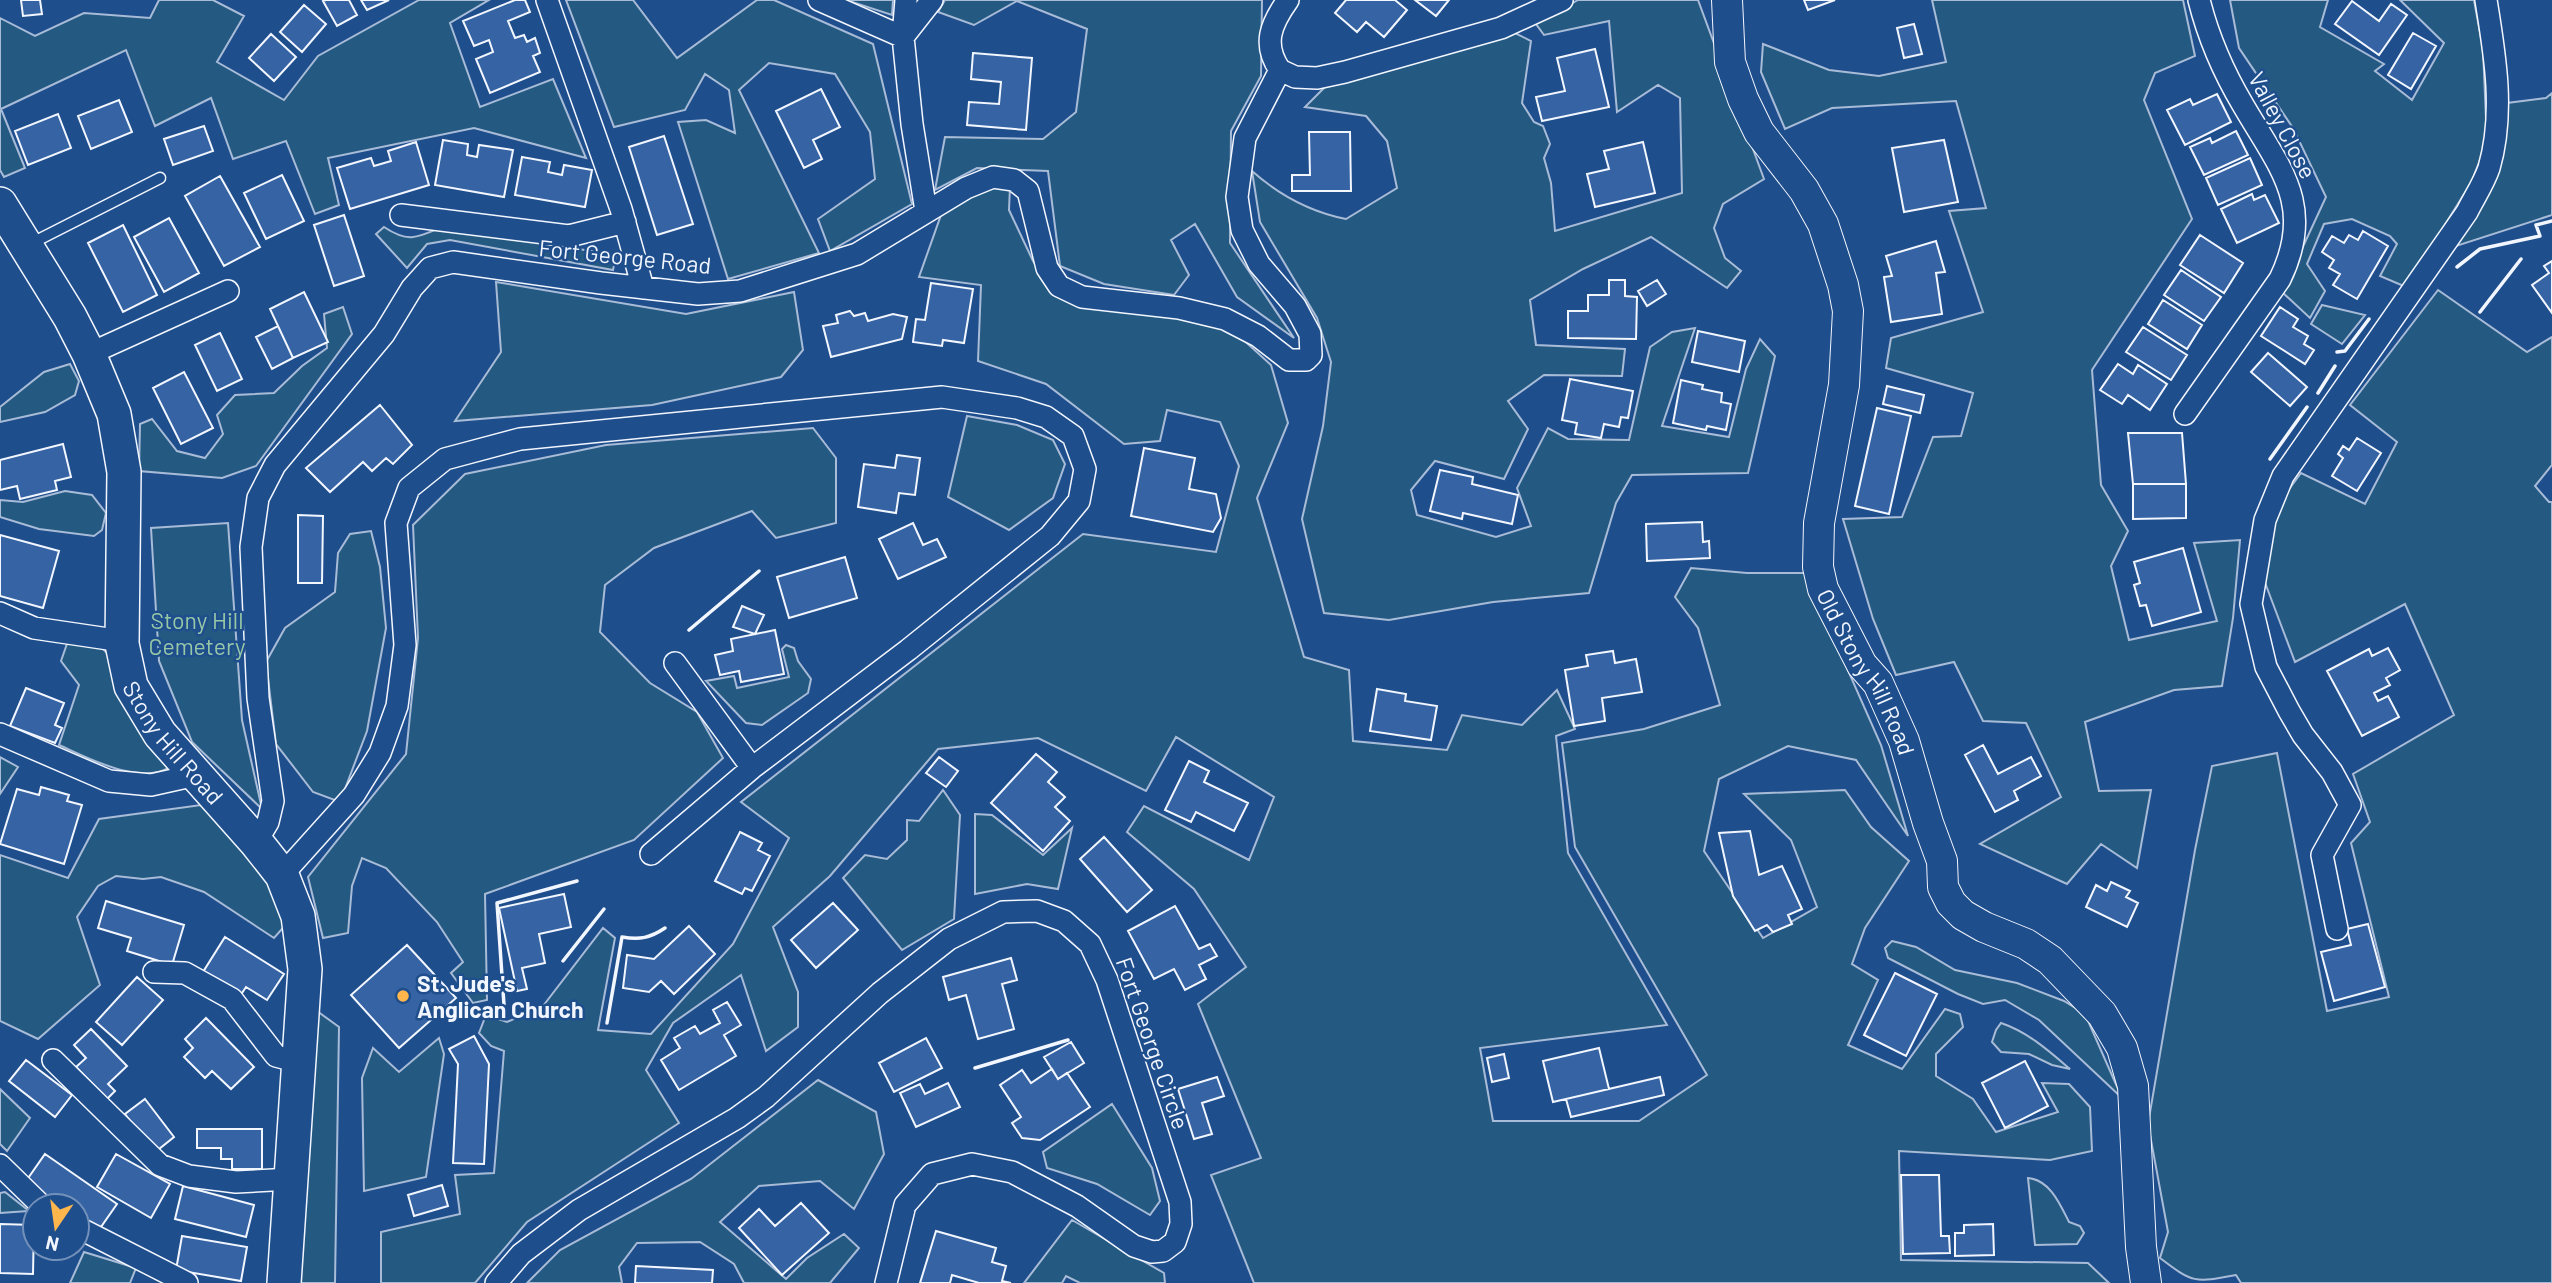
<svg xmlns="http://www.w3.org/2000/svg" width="2552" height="1283" font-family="Barlow,sans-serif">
  <rect width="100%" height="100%" fill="#1f4e8c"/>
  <path fill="#245a82" stroke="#a8bbd7" stroke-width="2" d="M159 0H213L244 16 217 62 284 100 318 56 419 0H489L450 23 480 107 553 79 586 158 474 128 328 158 339 205 315 214 286 141 233 159 211 98 155 126 126 50 1 109 25 168 4 177 0 170V18L35 36 84 13 150 18Z
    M566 0H633L677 58 757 0H774L873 44 912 204 830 251 818 219 875 179 870 132 835 74 769 63 739 90 819 253 728 279 678 122 706 120 735 133 729 90 705 74 685 110 614 127Z
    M846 0H893L892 15Z
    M945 0H1262L1261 76 1231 131 1230 243 1294 338 1237 297 1195 224 1171 240 1189 275 1174 295 1104 284 1060 266 1048 171 977 168 935 190 945 137 1043 139 1076 112 1087 29 1017 1 974 25 938 12Z
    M1578 0H1698L1764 179 1723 204 1714 228 1725 258 1741 271 1727 288 1651 237 1583 269 1530 300 1536 345 1625 349 1622 376 1544 375 1508 401 1528 429 1504 479 1435 461 1411 490 1417 515 1496 537 1531 526 1517 488 1548 428 1568 439 1629 440 1650 347 1672 332 1695 328 1662 426 1729 437 1746 369 1760 339 1775 356 1748 473 1632 475 1616 503 1589 593 1493 602 1389 620 1324 613 1302 519 1323 426 1331 362 1317 318 1260 222 1252 171C1279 195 1311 212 1346 219L1397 188 1387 141 1366 116 1305 107 1325 87 1513 32 1531 41 1522 103 1534 122 1543 126 1550 144 1544 158 1551 183 1555 231 1682 193 1680 98 1658 85 1617 112 1609 21 1544 35 1536 24Z
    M1932 0H2183L2195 56 2155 73 2144 100 2192 219 2092 370 2101 485 2128 531 2111 566 2129 640 2217 621 2194 543 2240 540 2233 618 2222 686 2174 690 2085 722 2099 791 2151 790 2137 868 2101 844 2067 884 1980 844 2061 797 2026 723 1983 721 1954 662 1896 675 1873 619 1843 519 1902 517 1933 437 1961 436 1973 393 1886 368 1891 338 1983 312 1949 211 1986 208 1956 101 1832 108 1785 129 1761 72 1763 44 1829 70 1879 76 1946 62Z
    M2230 0H2328L2320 27 2384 64 2375 71 2412 100 2444 43 2400 0H2474L2483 49 2487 142 2471 183 2406 287 2380 276 2397 244 2390 236 2352 219 2324 224 2307 264 2325 291 2310 318 2282 292 2326 197 2293 128 2239 48Z
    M2552 93V215L2450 248 2507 103 2546 98Z
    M1010 186 1009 210 1033 261 1055 293 1198 319 1237 334 1271 365 1288 423 1257 498 1304 657 1349 670 1353 741 1447 750 1462 715 1522 725 1557 690 1575 729 1556 736 1568 853 1667 1025 1480 1048 1493 1121H1639L1707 1075 1575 847 1562 743 1644 729 1720 705 1698 628 1675 597 1691 568 1747 573H1805L1881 745 1908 836 1856 760 1788 746 1719 779 1704 851 1763 938 1817 907 1791 840 1744 794 1845 790 1871 827 1909 861 1865 928 1852 964 1878 980 1848 1045 1902 1069 1945 1009 1960 1014 1963 1027 1936 1054V1076L1973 1099 1996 1132 2058 1112 2042 1083 2069 1084 2090 1107 2092 1151 2050 1160 1899 1151 1901 1260 2088 1263 2109 1283H1254L1211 1175 1261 1158 1198 1004 1246 967 1194 889 1127 832 1144 806 1249 860 1274 797 1176 737 1146 791 1038 738 938 749 830 876 773 927 798 992V1027L766 1051 741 975 673 1023 646 1070 679 1123 527 1222 475 1283H381V1232L460 1214 455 1175 494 1173 504 1051 491 1046 479 1033 486 1015 507 1022 543 1006 603 928 615 938 598 1030 651 1034 733 944 789 838 741 802 1083 534 1216 552 1239 466 1220 422 1167 410 1160 441 1124 444 1046 384 978 361 981 285 919 277 941 215 986 188Z
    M384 227C408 243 417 238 442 227L616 255 613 270 450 240 427 244 407 268 376 234Z
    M496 282 686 314 794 292 803 350 781 377 652 405 455 421 501 352Z
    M2438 290 2527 352 2552 337V465L2535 486 2549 502H2552V1283H2241L2236 1275C2194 1283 2193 1283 2160 1258L2168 1232 2148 1124 2195 850 2212 766 2277 753 2327 1011 2389 997 2351 843 2370 822 2353 774 2454 715 2405 604 2295 662 2261 572 2278 504 2301 473 2365 504 2397 442 2350 405Z
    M2322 305 2365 315 2342 344 2311 324Z
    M343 307 352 334 256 466 222 478 139 471 140 424 152 419 177 451 205 458 223 434 217 415 235 395 274 393 302 366 327 348 324 314Z
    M70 364 79 381 75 395 45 412 0 422V407L44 372Z
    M967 416 1017 425 1053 440 1065 464 1053 498 1009 530 948 497Z
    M813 428 836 458V523L776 538 752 511 654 548 605 585 600 632 650 683 697 712 723 758 634 840 485 894 487 1000 473 1003 451 973 463 962 437 922 386 868 362 858 352 886 348 933 323 938 308 877 406 754 418 638 413 525 465 474 606 445Z
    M65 491 92 495 106 513 102 530 94 536 39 529 0 517V500L23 502Z
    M228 523 242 720 262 809 192 742 159 661 151 528Z
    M371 531 380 567 386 628 367 731 340 802 313 792 276 744 266 662 285 628 335 592 338 553 350 534Z
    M69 638 96 642 108 654 170 767C139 786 89 758 59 745L79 685 61 661Z
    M786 645 794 648 798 661 811 679 808 693 762 725 746 723 706 681 734 676 737 688 789 677 782 649Z
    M0 757 18 767 0 794Z
    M943 790 960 815 954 919 902 950 843 878 865 855 887 859 907 840V820L919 821Z
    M201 805 272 881 290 920 274 938 204 892 161 877 143 879 116 876 98 886 77 917 100 985 38 1039 0 1021V855L68 878 99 819Z
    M975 814 992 815 1043 855 1072 828 1058 889 1027 884 975 894Z
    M1892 941 1916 947 1955 970 2017 983 2064 1001 2085 1014 2122 1098 2039 1020 2005 1000 1983 1004 1958 994 1888 958 1885 948Z
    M317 1011 339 1027 335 1283H297Z
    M2001 1023C2028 1032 2049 1051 2070 1069L2052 1065 2029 1054 2001 1052 1992 1042 1996 1030Z
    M439 1038 444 1054 426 1177 364 1191 362 1078 373 1048 399 1072Z
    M818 1080 876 1112 884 1154 854 1209 820 1181 759 1186 720 1222 786 1279 807 1258 844 1234 859 1248 830 1283H744L734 1264 700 1242 637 1243 619 1267 622 1283H527L560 1250 691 1179Z
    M0 1089 30 1118 7 1151 0 1144Z
    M1112 1104 1152 1168 1160 1201 1150 1215 1097 1184 1047 1168 1043 1152Z
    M2028 1178C2050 1180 2060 1204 2069 1222L2080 1226 2084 1233 2077 1244 2035 1245Z
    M5 1192 29 1211 0 1213V1193Z
    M1072 1220 1164 1273 1165 1283H1080L1066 1276 1062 1283H1024Z
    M84 1252 136 1268 130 1283H70Z"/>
  <path fill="#3563a3" stroke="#f2f6ff" stroke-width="2" d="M21 0H40L42 14 23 16Z
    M326 0H349L357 15 337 26 323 1Z
    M361 0H389L367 10Z
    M515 0H525L530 12 508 21 515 38 524 35 527 42 535 38 540 53 533 56 540 72 490 93 476 59 493 52 489 40 474 46 463 21Z
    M1346 0H1395L1407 10 1384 37 1366 22 1357 32 1335 13Z
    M1415 0H1449L1436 16Z
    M1804 0H1835L1808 10Z
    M2352 1 2379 21 2391 4 2407 15 2379 55 2335 24Z
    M304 5 326 24 302 52 280 32Z
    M1914 24 1922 54 1904 58 1897 28Z
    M2413 33 2436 46 2411 89 2388 75Z
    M271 34 296 57 274 81 249 58Z
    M1595 49 1609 107 1542 121 1536 97 1565 91 1557 58Z
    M973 53 1032 58 1026 130 967 125 969 102 999 104 1001 82 971 79Z
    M821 89 840 127 813 140 822 159 804 168 776 111Z
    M2217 94 2231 122 2185 145 2167 110 2190 99 2193 105Z
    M119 100 132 132 91 149 78 116Z
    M58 114 71 148 28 165 15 131Z
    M204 126 213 151 173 165 164 139Z
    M2236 131 2248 155 2204 175 2190 147 2210 138 2212 143Z
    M1309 132H1350L1351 191H1292V175H1310Z
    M664 136 693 224 657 235 629 147Z
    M443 140 468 144 467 155 477 157 479 145 513 150 504 197 435 185Z
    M1944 140 1958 202 1904 212 1892 148Z
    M416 142 429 185 350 209 337 168 371 158 374 166 391 161 388 151Z
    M1643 142 1655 193 1595 207 1587 174 1609 169 1604 151Z
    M522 157 550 162 548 172 562 175 564 165 592 170 585 207 515 195Z
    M2250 158 2262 185 2218 205 2206 178Z
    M282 175 304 221 266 239 244 193Z
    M220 176 260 247 224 266 185 196Z
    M2252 194 2254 200 2265 195 2279 223 2237 243 2221 209Z
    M344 215 364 276 334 286 314 225Z
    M169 218 199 273 164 292 134 237Z
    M123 225 157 295 123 312 88 243Z
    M2363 231 2388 246 2357 299 2333 285 2340 274 2329 268 2334 260 2322 252 2332 236 2344 243 2349 235 2358 240Z
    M2200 235 2243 263 2224 293 2180 265Z
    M1936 241 1945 272 1936 273 1942 314 1891 322 1884 277 1892 276 1886 256Z
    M2552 261V313L2532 285 2549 273 2544 266Z
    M2181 270 2221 297 2204 321 2164 295Z
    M1609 280H1625V296L1637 297 1636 339 1568 338V311H1588V295H1609Z
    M1657 280 1666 294 1647 306 1638 291Z
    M931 283 973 289 964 343 943 340 942 346 913 342 916 319 925 320Z
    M304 292 328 342 293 358 270 309Z
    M2163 300 2202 325 2187 349 2148 324Z
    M2280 307 2298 319 2293 327 2308 336 2304 344 2314 350 2305 364 2261 336Z
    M850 311 854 316 865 313 868 321 893 314 907 317 902 339 831 357 823 326 838 323 836 315Z
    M278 326 293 358 272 369 256 337Z
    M2143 327 2187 355 2171 380 2126 352Z
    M1698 331 1745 341 1739 372 1692 362Z
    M220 333 242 379 217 391 195 345Z
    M2268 353 2307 387 2290 406 2251 372Z
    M2118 364 2133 374 2138 365 2167 384 2150 410 2128 395 2122 404 2100 390Z
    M184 372 213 428 181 444 153 388Z
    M1570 379 1633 391 1628 418 1621 417 1619 427 1604 424 1601 438 1575 434 1577 423 1562 420Z
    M1681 380 1703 385 1702 389 1722 393 1721 402 1731 404 1726 430 1707 426 1706 430 1673 423Z
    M1887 386 1924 395 1920 413 1883 404Z
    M380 405 412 445 393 464 386 458 372 471 363 462 330 492 306 468Z
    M1877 408 1911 416 1889 514 1855 506Z
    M2128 433H2182L2186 484H2133Z
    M2357 438 2381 453 2357 491 2332 476 2343 458 2338 454 2343 446 2349 450Z
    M63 444 71 477 55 481 57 490 20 499 17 486 0 490V460Z
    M1144 448 1195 458 1189 489 1216 494 1221 518 1213 532 1131 516Z
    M897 455 920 458 915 495 899 493 896 513 858 507 864 464 895 468Z
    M1440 470 1473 477 1472 484 1518 495 1512 524 1463 513 1462 519 1430 511Z
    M2133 484H2186V518L2133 519Z
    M298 515 323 516 322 583H298Z
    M1702 522 1703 542 1709 541 1710 558 1647 561 1646 524Z
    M913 523 923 545 937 539 946 557 898 579 879 539Z
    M0 535 59 551 43 608 0 596Z
    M2183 548 2201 612 2152 626 2146 605 2140 606 2134 585 2140 583 2134 562Z
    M845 557 857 598 789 618 777 577Z
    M742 606 764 615 755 634 733 627Z
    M775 630 784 674 741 682 739 671 720 675 715 655 733 651 731 639Z
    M2388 648 2400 670 2386 678 2390 685 2374 693 2378 701 2388 696 2399 717 2362 736 2327 671 2369 649 2372 656Z
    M1613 651 1615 663 1636 659 1642 692 1602 698 1605 721 1574 726 1565 670 1588 666 1586 655Z
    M26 688 64 703 55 725 62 728 55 743 10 726Z
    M1377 689 1406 694 1405 701 1437 706 1431 740 1370 731Z
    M1983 745 1998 774 2031 757 2041 776 2014 791 2018 800 1995 812 1965 755Z
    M1036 754 1057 772 1048 782 1065 797 1055 807 1070 821 1043 851 991 803Z
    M939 757 958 771 946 787 926 773Z
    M1189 761 1209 771 1204 782 1248 803 1234 831 1196 812 1191 822 1165 810Z
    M41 787 69 795 67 801 82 805 64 864 0 844 17 789 39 795Z
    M1750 831 1759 875 1782 866 1802 909 1788 915 1792 924 1773 932 1767 925 1755 931 1733 896 1719 833Z
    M740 832 762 843 758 850 770 856 752 891 745 888 742 894 715 881Z
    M1104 837 1152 890 1127 912 1080 859Z
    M2111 882 2130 891 2126 897 2138 903 2127 927 2086 907 2096 885 2107 891Z
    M564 894 571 927 539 934 545 963 522 968 527 989 517 991 499 908Z
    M106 901 184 925 172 965 127 951 131 938 98 928Z
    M833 903 858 930 816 968 791 940Z
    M1175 906 1199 949 1210 944 1217 956 1199 965 1206 979 1185 990 1174 969 1154 979 1128 931Z
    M2368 924 2385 987 2334 1001 2321 952 2351 945 2347 929Z
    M689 926 715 954 674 994 661 981 649 992 623 988 627 955 654 959Z
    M225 937 284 974 267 1000 246 987 240 996 203 972Z
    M407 945 456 998 399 1048 351 995Z
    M1011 958 1017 980 1002 984 1014 1029 978 1039 966 995 949 1000 943 977Z
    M1895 973 1937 994 1906 1056 1864 1035Z
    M137 977 163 1000 122 1045 96 1022Z
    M727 1002 741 1025 724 1035 736 1056 679 1090 661 1060 680 1048 674 1038 695 1026 700 1034 720 1023 713 1010Z
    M206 1018 254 1067 231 1089 212 1071 205 1078 184 1057 193 1048 185 1039Z
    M91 1029 127 1066 108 1084 115 1091 107 1099 76 1067 86 1058 74 1045Z
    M474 1036 489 1064 484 1164 453 1163 458 1064 449 1049Z
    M926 1038 942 1068 894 1092 879 1063Z
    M1071 1042 1084 1063 1058 1079 1044 1057Z
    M1599 1048 1609 1089 1553 1102 1543 1061Z
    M1504 1054 1509 1078 1492 1082 1487 1058Z
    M26 1060 72 1095 55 1117 9 1081Z
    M2025 1061 2048 1106 2005 1128 1982 1083Z
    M1052 1069 1058 1079 1067 1073 1090 1107 1040 1140 1022 1138 1012 1123 1021 1117 1000 1085 1022 1070 1031 1083Z
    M1217 1077 1224 1096 1202 1103 1212 1134 1194 1139 1178 1089Z
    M1660 1077 1664 1095 1571 1117 1566 1099Z
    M948 1083 960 1107 916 1127 900 1093 920 1084 925 1094Z
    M145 1099 174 1137 154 1153 125 1114Z
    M197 1129H262V1169H232V1159H221V1148H197Z
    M45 1154 117 1204 96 1234 77 1220V1206H56L24 1184Z
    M116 1154 170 1184 151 1218 97 1187Z
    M1901 1175H1939L1941 1236H1949L1950 1253 1903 1254Z
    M442 1185 448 1206 414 1216 408 1195Z
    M183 1186 254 1205 246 1237 175 1219Z
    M801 1203 829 1233 782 1275 739 1228 759 1209 775 1226Z
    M0 1224 34 1225 33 1274 0 1273Z
    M1993 1224 1994 1255 1955 1256V1233H1964V1225Z
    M936 1231 996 1248 992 1262 1006 1266 1002 1281 1011 1283H979L952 1275 950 1283H920Z
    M182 1236 247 1247 241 1281 176 1270Z
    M636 1266 713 1270 712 1283H635Z"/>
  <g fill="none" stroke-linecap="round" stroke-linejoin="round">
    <defs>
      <path id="lane" d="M30 244 160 178"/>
      <path id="street" d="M547 0 621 209 643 288
        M819 0 903 37
        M906 0 903 37 912 124 926 211
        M903 37 932 0
        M1280 70C1262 44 1271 24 1288 0
        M401 215 569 236 625 222
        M89 354 228 291
        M2185 414 2280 279C2316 205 2279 167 2243 105 2224 73 2208 36 2199 0
        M0 613 34 628 122 641
        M675 663 752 768
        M0 734 109 781 151 785 196 775
        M256 842 268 822 273 801 258 698 251 547 258 498 275 465 384 334 412 288 430 268 453 262 601 283 698 294 740 291 857 254 966 188 993 177 1014 180 1028 191 1047 268 1059 286 1082 297 1179 308 1225 319 1258 336 1289 360H1306L1311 355 1310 334 1295 306 1259 264 1242 230 1237 197 1245 138 1280 70 1295 77 1317 78 1345 72 1501 28 1562 0
        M282 875 354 795 380 753 397 706 405 645 396 523 409 488 445 459 520 439 942 397 1017 408 1046 417 1073 436 1085 469 1079 501 1050 536 908 650 752 768 651 854
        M2337 929 2322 855 2350 805 2332 772 2303 735 2289 711 2266 667 2251 604 2265 520 2283 476 2467 212C2474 198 2484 183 2489 168 2505 113 2495 55 2486 0
        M154 972 185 973 232 999 276 1056 299 1062
        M53 1060 160 1165 189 1176 236 1182 291 1179
        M0 1165 42 1206
        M77 1227 187 1283
        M496 1283 521 1254 579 1210 737 1118 766 1097 880 993 949 939 1003 912 1037 911 1064 921 1090 944 1107 980 1180 1202 1181 1224 1175 1242 1163 1251 1152 1252 1134 1246 1077 1206 1012 1172 972 1164 932 1174 905 1205 886 1283"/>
      <g id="secondary">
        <path id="s1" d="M1727 0 1730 62 1743 99 1759 132 1804 190 1823 224 1843 285 1848 311 1844 385 1819 523 1818 567 1823 589 1862 665 1878 683 1904 741 1928 823 1942 861 1943 887 1951 903 1963 915 1984 927 2026 944 2050 960 2102 1014 2122 1048 2133 1086 2141 1247 2146 1283"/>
      </g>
      <g id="primary">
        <path id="s2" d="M0 204 70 317 89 354 114 414 124 472 122 644 131 686 160 734 256 842 282 875 298 916 305 969 284 1283"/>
      </g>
    </defs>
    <use href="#lane" stroke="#f2f6ff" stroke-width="13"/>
    <use href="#street" stroke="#f2f6ff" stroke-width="24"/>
    <use href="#secondary" stroke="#f2f6ff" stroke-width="32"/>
    <use href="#primary" stroke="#f2f6ff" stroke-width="36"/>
    <use href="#lane" stroke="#1f4e8c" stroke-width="10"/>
    <use href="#street" stroke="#1f4e8c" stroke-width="21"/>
    <use href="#secondary" stroke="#1f4e8c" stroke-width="30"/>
    <use href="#primary" stroke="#1f4e8c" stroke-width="33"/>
    <path stroke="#f2f6ff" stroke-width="3.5" d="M2457 267 2480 249 2540 236 2536 225 2552 221
      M2480 312 2521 259
      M2337 352 2345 351 2369 319
      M2318 393 2335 366
      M2270 459 2307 407
      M689 630 759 571
      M563 961 604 909
      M504 1005 497 903 577 881
      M607 1023 622 937C640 940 650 938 665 928
      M975 1068 1068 1040"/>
  </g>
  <circle fill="#ffb74d" stroke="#1f4e8c" stroke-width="2.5" cx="403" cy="996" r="7"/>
  <g text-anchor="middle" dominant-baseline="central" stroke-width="5" stroke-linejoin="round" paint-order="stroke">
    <g font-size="23" fill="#f2f6ff" stroke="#1f4e8c">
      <text transform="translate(2283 125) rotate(62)">Valley Close</text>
      <text transform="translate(625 256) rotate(6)">Fort George Road</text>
      <text stroke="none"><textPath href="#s1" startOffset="716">Old Stony Hill Road</textPath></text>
      <text stroke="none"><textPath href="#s2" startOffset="584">Stony Hill Road</textPath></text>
      <text transform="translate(1153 1043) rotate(71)">Fort George Circle</text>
    </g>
    <g font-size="23" fill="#97c8a6" stroke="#1f4e8c">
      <text x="197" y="620">Stony Hill<tspan x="197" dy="26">Cemetery</tspan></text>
    </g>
    <g font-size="23" font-weight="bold" fill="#f2f6ff" stroke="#1f4e8c" text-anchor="start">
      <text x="417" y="983">St. Jude's<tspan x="417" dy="26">Anglican Church</tspan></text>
    </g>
  </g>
  <g transform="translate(56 1227) rotate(193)"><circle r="33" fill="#1f4e8c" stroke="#7391ba" stroke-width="2"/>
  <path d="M0-5L12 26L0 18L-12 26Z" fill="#ffb74d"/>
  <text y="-10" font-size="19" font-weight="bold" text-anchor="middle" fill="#f2f6ff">N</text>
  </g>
</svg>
